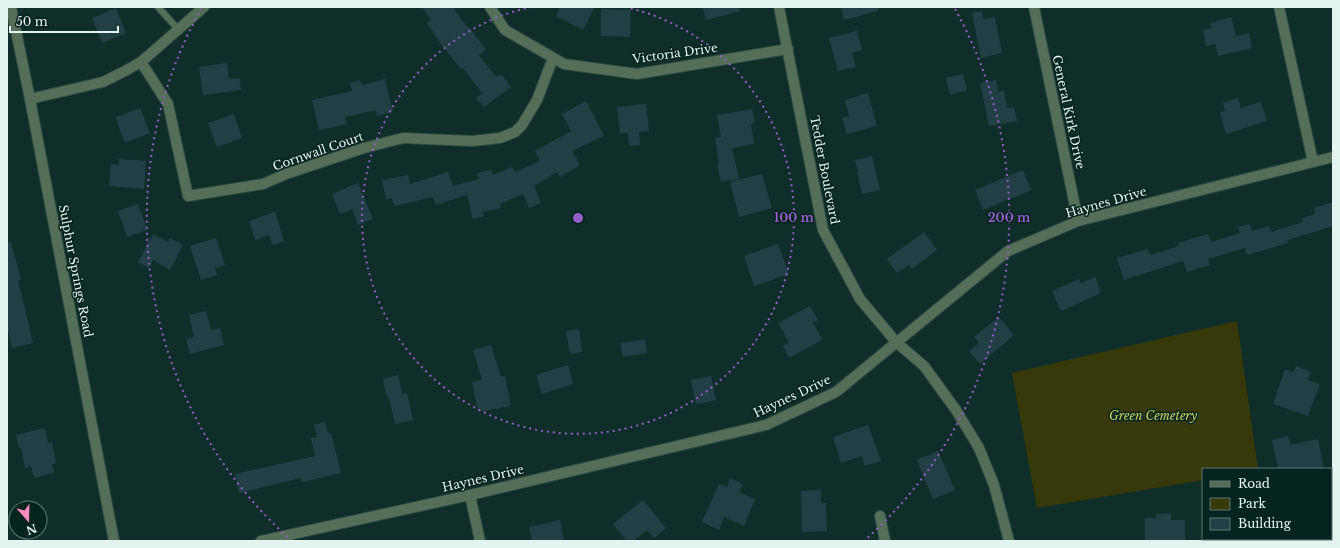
<svg xmlns="http://www.w3.org/2000/svg" width="1340" height="548" font-family="'Libre Baskerville',serif">
  <rect width="100%" height="100%" fill="#102e29"/>
  <path fill="#37390a" d="M1237 321 1258 469H1203V480L1037 508 1012 373Z"/>
  <path fill="#223f46" d="M422 7H453L468 28 469 27 486 50 479 55 496 77 501 74 511 87 484 107 476 98 482 93 463 68 461 69 441 44 427 23 431 20Z
    M560 7H595L583 30 556 16Z
    M703 7H739L740 11 706 20Z
    M841 7H878V11L844 20Z
    M116 8 126 33 102 43 92 18Z
    M601 9 631 10 630 37 601 36Z
    M982 11 984 19 995 17 1002 53 981 58 972 13Z
    M1231 17 1236 36 1249 33 1252 48 1218 56 1215 44 1206 46 1203 30 1212 28 1210 23Z
    M857 31 862 50 852 53 856 67 838 71 829 38Z
    M227 63 229 79 239 78 241 90 203 95 199 67Z
    M963 74 967 90 950 95 946 78Z
    M385 79 393 112 377 116 376 110 345 117 347 124 319 130 312 100 352 91 350 83 360 80 362 85Z
    M996 80 998 92 1004 91 1007 108 1014 107 1017 121 989 126 980 83Z
    M868 93 877 126 847 134 842 118 849 116 845 100Z
    M1238 98 1241 108 1261 102 1267 121 1226 134 1220 113 1225 111 1223 103Z
    M586 101 604 136 572 151 580 165 560 177 557 172 534 186 541 203 529 208 523 194 500 204 501 208 483 212 484 216 473 219 467 195 436 205 433 197 394 206 392 198 386 200 382 180 408 175 410 184 448 172 453 186 479 179 477 173 491 170 493 175 512 167 515 172 540 161 535 151 571 131 562 114Z
    M646 104 649 131 639 132 640 145 629 146 628 133H620L617 107Z
    M140 108 150 133 125 143 117 122H118L116 117Z
    M752 109 755 123 751 124 754 144 732 148 739 179 721 182 717 165H719L715 138 721 137 717 115Z
    M234 114 242 138 217 147 208 123Z
    M872 156 880 190 862 194 857 172 858 171 855 160Z
    M119 159 146 161 144 189 109 186 111 164 119 165Z
    M1023 170 1031 190 983 210 975 190Z
    M762 174 772 208 739 217 730 182Z
    M358 183 373 219 358 225 352 209 340 214 332 194Z
    M1333 202V226L1287 240 1288 243 1247 255 1245 248 1208 259 1210 265 1187 272 1183 261 1124 280 1117 258 1148 249 1150 255 1179 246 1178 243 1208 234 1211 242 1240 233 1238 227 1250 224 1252 231 1269 226 1271 232 1303 222 1302 218 1315 214 1314 208Z
    M138 204 147 230 127 237 118 211Z
    M275 212 284 241 273 245 269 235 255 240 249 221Z
    M924 232 937 250 912 269 909 265 897 273 887 259Z
    M153 234 168 242 170 238 183 245 170 270 153 260 149 268 138 262Z
    M216 238 225 265 215 268 217 275 201 280 190 246Z
    M11 242 21 280H18L33 343 12 348 7 326V243Z
    M778 244 789 274 754 286 744 256Z
    M1095 277 1101 293 1061 311 1052 291 1079 279 1081 283Z
    M810 306 818 320 813 322 822 340 789 358 783 346 789 342 778 323Z
    M206 311 211 330 220 328 224 345 190 354 186 339 194 337 189 315Z
    M999 317 1014 335 980 364 969 351 979 343 974 337Z
    M579 329 582 352 570 354 566 331Z
    M645 339 647 353 623 357 620 343Z
    M491 345 501 377 505 376 511 406 478 412 472 382 482 380 473 350Z
    M568 365 573 384 542 394 536 375Z
    M1296 366 1311 372 1308 380 1320 384 1308 416 1273 404 1285 369 1294 372Z
    M398 375 402 394 407 393 413 420 395 424 389 397H387L383 379Z
    M711 376 716 400 696 404 691 380Z
    M325 422 328 433H331L341 473 302 482 301 478 239 493 235 474 315 456 311 438 317 437 314 425Z
    M868 425 881 461 865 466 862 456 841 463 833 437Z
    M45 428 48 443 52 442 56 463 52 464 54 473 34 478 31 466 25 468 21 447 19 448 16 435Z
    M1288 436 1290 445 1318 439 1324 469H1278L1272 440Z
    M938 451 955 490 933 499 917 460Z
    M730 478 743 484 739 492 755 499 744 526 724 517 719 530 702 522 719 484 727 487Z
    M821 490V503H826L827 531 802 532 801 491Z
    M643 500 666 528 654 538 647 530 633 541H627L613 524Z
    M1171 513V520H1185V541H1145V518H1156V514Z
    M560 520 564 541H532L529 527Z"/>
  <g fill="none" stroke-linecap="round" stroke-linejoin="round">
    <defs>
      <path id="service" d="M158 7 178 29"/>
      <path id="minor" d="M490 7 505 30 564 64 637 74 788 49
        M779 7 823 230 860 299 896 342 924 366 956 410 979 448 994 485 1009 541
        M1034 7 1078 221
        M1279 7 1313 162
        M141 62 168 104 188 196 263 184 286 174 364 148 403 138 472 141 500 138 515 132 522 125 537 100 553 58
        M30 99 103 82 125 71 141 62 204 7
        M470 495 480 541
        M880 516 885 541"/>
      <path id="tertiary" d="M11 7 30 99 114 541
        M261 541 470 495 766 425 836 392 1008 251 1078 221 1333 157"/>
    </defs>
    <use href="#service" stroke="#2e4a45" stroke-width="8"/>
    <use href="#minor" stroke="#2e4a45" stroke-width="12"/>
    <use href="#tertiary" stroke="#2e4a45" stroke-width="12"/>
    <use href="#service" stroke="#556e57" stroke-width="6"/>
    <use href="#minor" stroke="#556e57" stroke-width="10"/>
    <use href="#tertiary" stroke="#556e57" stroke-width="10"/>
  </g>
  <g fill="none" stroke="#955ecb" stroke-width="2" stroke-dasharray="2 4">
    <path d="M625 7A216 216 0 1 1 531 7"/>
    <path d="M292 541A431 431 0 0 1 201 9M955 9A431 431 0 0 1 864 541"/>
  </g>
  <g text-anchor="middle" dominant-baseline="central" stroke-width="3" stroke-linejoin="round" paint-order="stroke">
    <g font-size="12" fill="#e3f4f0" stroke="#05241f">
      <text transform="translate(675 53) rotate(-8)">Victoria Drive</text>
      <text transform="translate(1069 112) rotate(78)">General Kirk Drive</text>
      <text transform="translate(318 151) rotate(-19)">Cornwall Court</text>
      <text transform="translate(825 170) rotate(79)">Tedder Boulevard</text>
      <text transform="translate(1106 202) rotate(-16)">Haynes Drive</text>
      <text transform="translate(76 271) rotate(79)">Sulphur Springs Road</text>
      <text transform="translate(792 396) rotate(-25)">Haynes Drive</text>
      <text transform="translate(483 478) rotate(-13)">Haynes Drive</text>
    </g>
    <g font-size="12" font-style="italic" fill="#ced465" stroke="#05241f">
      <text x="1153" y="415">Green Cemetery</text>
    </g>
  </g>
  <circle cx="578" cy="218" r="6" fill="#955ecb" stroke="#05241f" stroke-width="2"/>
  <g font-size="12" text-anchor="middle" font-weight="bold" fill="#955ecb" stroke="#05241f" stroke-width="3" stroke-linejoin="round" paint-order="stroke">
    <text x="794" y="222">100 m</text>
    <text x="1009" y="222">200 m</text>
  </g>
  <rect width="1340" height="548" fill="none" stroke="#e3f4f0" stroke-width="16"/>
  <rect x="1202" y="468" width="130" height="72" fill="#05241f" stroke="#5e7773"/>
  <rect x="1210" y="481" width="20" height="6" fill="#556e57" stroke="#5e7773"/>
  <text x="1238" y="488" font-size="12" fill="#e3f4f0">Road</text>
  <rect x="1210" y="498" width="20" height="12" fill="#37390a" stroke="#5e7773"/>
  <text x="1238" y="508" font-size="12" fill="#e3f4f0">Park</text>
  <rect x="1210" y="518" width="20" height="12" fill="#223f46" stroke="#5e7773"/>
  <text x="1238" y="528" font-size="12" fill="#e3f4f0">Building</text>
  <g transform="translate(28 520) rotate(160)"><circle r="19" fill="#05241f" stroke="#5e7773"/>
  <path d="M0-3L7 15L0 10L-7 15Z" fill="#fd8ebf"/>
  <text y="-6" font-size="11" font-weight="bold" text-anchor="middle" fill="#e3f4f0">N</text>
  </g>
  <path d="M10 26v6h108v-6" fill="none" stroke="#e3f4f0" stroke-width="2"/>
  <text x="16" y="26" font-size="12" fill="#e3f4f0" stroke="#05241f" stroke-width="3" paint-order="stroke">50 m</text>
</svg>
